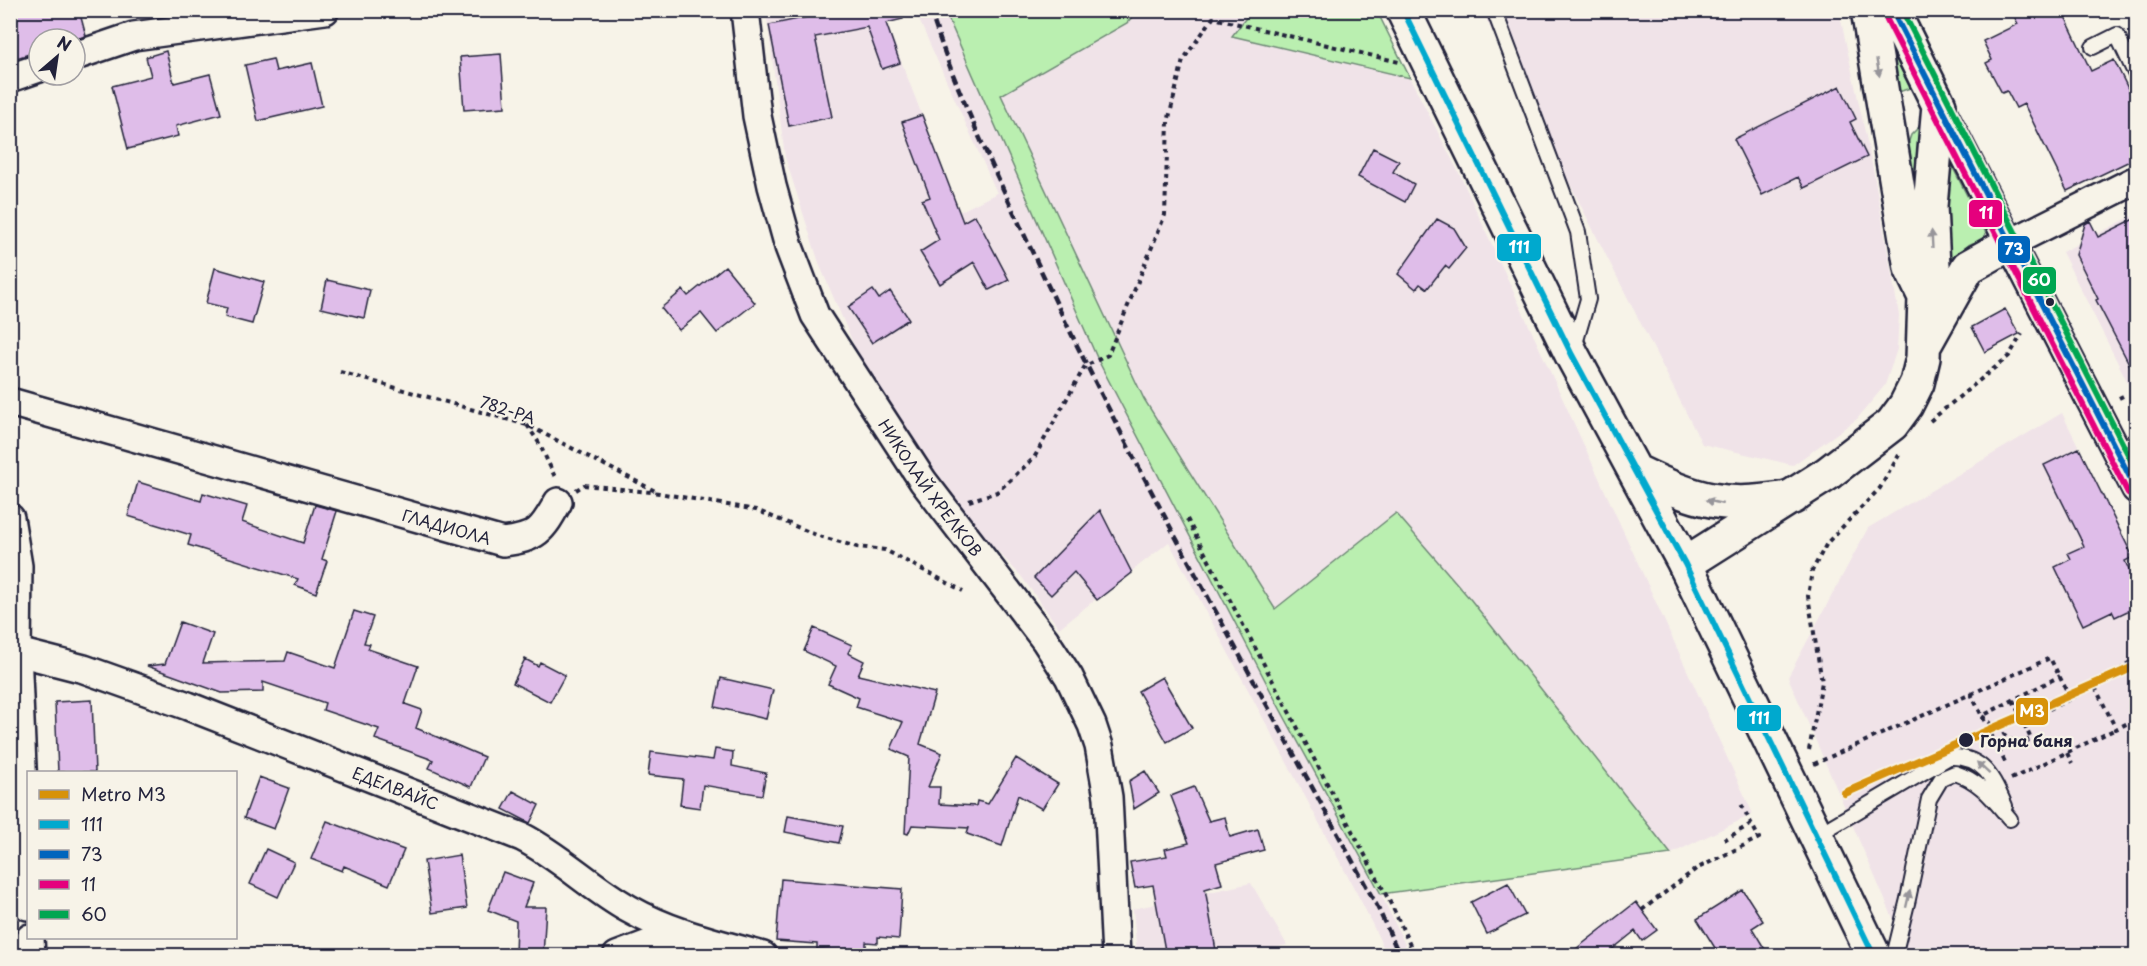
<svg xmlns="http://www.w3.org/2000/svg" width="2147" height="966" font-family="'Playpen Sans',sans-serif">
  <rect width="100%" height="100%" fill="#f7f3e8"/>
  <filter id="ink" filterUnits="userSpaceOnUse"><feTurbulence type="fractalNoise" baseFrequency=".0167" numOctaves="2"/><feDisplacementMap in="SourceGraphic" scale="12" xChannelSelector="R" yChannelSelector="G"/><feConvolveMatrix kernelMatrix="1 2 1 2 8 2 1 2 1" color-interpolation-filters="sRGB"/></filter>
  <g filter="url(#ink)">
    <path fill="#f0e3e8" d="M1137 10 1252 11 1232 36 1410 78 1460 175 1753 814 1671 854 1471 600 1275 609 1144 399 1000 95 1127 24Z
      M766 11H882L959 212 997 193 915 11H945L1098 360 1278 705 1381 894 1410 955H1387L1362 903 1169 542 1059 628 1021 576 963 514 865 371 820 266 785 157Z
      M1482 11H1839L1874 174 1899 315 1897 349 1885 385 1857 419 1793 465 1702 444Z
      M2136 214V399L2062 252Z
      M2062 413 2136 563V955H1909L1788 677 1868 528Z
      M1251 883 1287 945 1243 955H1137L1133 909Z"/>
    <path fill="#baefb0" stroke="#6e8876" stroke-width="1.5" d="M1252 10 1377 11 1410 78 1232 36Z
      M945 11H1137L1127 23 1001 95 1144 399 1275 609 1396 513 1471 600 1671 854 1381 894 1278 705 1098 360Z
      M1880 26 1910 88 1896 93Z
      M1921 125 1922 256 1907 147 1911 135Z
      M1949 160 1986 233 1982 241C1963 243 1953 256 1948 273L1940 220Z"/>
    <path fill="#dfbde9" stroke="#22223b" stroke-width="1.5" d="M10 10H79L86 36 76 39H39V51L10 60Z
      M842 10H902L903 19 886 23 900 63 882 69 867 27 815 37 832 117 789 126 769 25Z
      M2011 10H2062L2091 71 2114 60 2136 105V158L2067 191 2024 104 2016 108 2007 91 2002 93 1986 63 1992 60 1983 41 2018 24Z
      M166 51 174 83 210 74 221 114 176 126 178 136 128 149 112 86 151 76 146 57Z
      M501 54 505 107 464 110 460 57Z
      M273 59 276 71 312 63 322 106 258 121 245 65Z
      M1840 86 1856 119 1850 122 1867 157 1804 188 1798 177 1762 195 1734 139Z
      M922 115 963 222 975 215 1009 280 989 290 974 262 940 284 920 252 939 240 922 200 930 197 902 122Z
      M1373 148 1399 161 1393 172 1414 184 1405 202 1358 177Z
      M2136 218V377L2096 300 2098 299 2076 255 2085 224 2090 221 2098 237Z
      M1437 219 1454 228 1466 248 1449 269 1445 266 1427 289 1420 284 1416 289 1398 274Z
      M725 266 755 303 717 333 701 313 679 330 661 308 683 290 688 296Z
      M215 268 264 282 252 324 225 317 227 308 206 303Z
      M327 280 370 290 364 318 321 308Z
      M873 290 879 299 890 291 909 319 872 343 848 307Z
      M2005 309 2019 334 1985 352 1972 327Z
      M2079 448 2133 557 2125 561 2136 585V607L2115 617 2112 611 2083 625 2055 567 2071 559 2068 553 2084 546 2044 465Z
      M138 482 201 501 203 493 247 506 242 522 303 543 315 505 337 511 322 559 327 561 316 593 295 585 298 579 188 545 191 535 128 516Z
      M1100 510 1132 573 1097 600 1074 572 1051 595 1034 578Z
      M354 611 373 617 364 643 370 644 368 649 418 666 405 704 422 710 416 728 484 757 471 787 429 768 433 760 375 739 379 729 323 710 325 703 263 682V692L222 693 147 666 165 664 180 622 213 634 203 663 285 661 288 652 335 668Z
      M814 628 852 645 848 653 864 661 858 675 935 693 920 744 942 753 928 787H940L939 804 976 806 977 801 988 804 1016 758 1058 784 1042 809 1018 795 1002 846 967 834 969 828 912 825 908 834 905 833 909 757 891 749 903 722 856 707 859 698 828 684 836 666 804 651Z
      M525 659 538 666 540 662 565 675 550 702 513 683Z
      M1162 677 1192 728 1167 742 1138 691Z
      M721 678 773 690 766 719 715 707Z
      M92 700 95 772H58L55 702Z
      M715 749 733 752 732 766 766 773 762 795 703 785 700 808 680 805 683 779 648 775 651 752 713 760Z
      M1145 771 1159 793 1134 809 1129 781Z
      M259 777 289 788 274 829 244 818Z
      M1194 787 1209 821 1225 817 1230 837 1258 829 1264 850 1216 863 1222 884 1205 889 1217 956H1166L1153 885 1135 888 1130 862 1167 856 1165 849 1189 843 1171 796Z
      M513 791 539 805 530 823 503 809Z
      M788 816 843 826 839 843 785 832Z
      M327 821 404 850 389 885 344 866 342 871 311 859Z
      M266 849 294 862 278 897 250 884Z
      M459 855 467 908 432 913 424 861Z
      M503 872 533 883 524 907H546L543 956H515L516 921 488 910Z
      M781 879 902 889 899 939 878 937V943L866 942V952L817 949V944L776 941Z
      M1508 883 1525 915 1487 934 1471 902Z
      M1743 890 1763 921 1752 928 1769 956H1720L1697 919Z
      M1636 902 1657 930 1642 941 1635 931 1604 956H1567Z"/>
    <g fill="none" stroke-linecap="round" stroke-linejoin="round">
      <defs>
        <path id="lane" d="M1494 10 1578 232 1588 299 1574 347
          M2093 47 2117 35 2136 75
          M2117 450 2136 441
          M1817 835 1949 757C1983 755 1993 778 2005 806
          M1894 956 1908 899 1929 799 1941 779 1955 773C1980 781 1993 799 2010 819"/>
        <g id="street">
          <path id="s1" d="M745 10 757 116 772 186 789 247 815 315 923 481 1045 640 1069 677 1092 725 1099 746 1108 797 1116 956"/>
          <path d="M75 56 134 36 325 10"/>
          <path d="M10 78 39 68"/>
          <path d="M1939 105 2136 489"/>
          <path d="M2011 243 2136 180"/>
          <path id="s2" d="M10 402 503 542C537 538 542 531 558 502"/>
          <path d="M10 518 18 566 17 651 28 906"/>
          <path id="s3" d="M10 650 84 669 188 706 522 837C561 857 591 888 629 909 671 933 716 943 763 956"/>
          <path d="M30 938 31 956"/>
          <path d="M617 956 662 939 686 935"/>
        </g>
        <path id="secondary" d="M1868 10 1911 268 1925 297
          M1892 10 1939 105
          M1926 342 1968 267 2011 243
          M1685 564 1827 474 1892 424 1906 405 1917 383 1923 358 1925 297 1933 266 1930 206 1939 105"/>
        <path id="highway" d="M1403 10 1572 355 1685 564 1874 956
          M1637 472C1697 501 1726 510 1793 497"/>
      </defs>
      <use href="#lane" stroke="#22223b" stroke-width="18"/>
      <use href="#street" stroke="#22223b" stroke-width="32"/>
      <use href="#secondary" stroke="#22223b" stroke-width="38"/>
      <use href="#highway" stroke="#22223b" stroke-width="38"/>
      <path stroke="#22223b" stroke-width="4" stroke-dasharray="4.5 4.5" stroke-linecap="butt" d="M340 372 527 425 655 491
        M2119 398 2127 394
        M1930 421 2009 356 2022 334
        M527 425 539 443 555 477
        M576 490 584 485 659 493 756 510 819 536 857 547 885 550 963 591
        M969 501 997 492 1034 458 1085 366 1108 355 1165 215 1168 122 1183 60 1213 18 1399 62
        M1187 519 1393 908 1415 956
        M2095 687 2116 729 2136 719
        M1971 694 2050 658 2071 699
        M2013 700 2031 739 2017 745 1982 716 2060 676
        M2041 713 2108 681 2125 665 2136 659
        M1809 750 1822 682 1808 596 1812 571 1827 543 1880 488 1899 455
        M2067 753 2072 763
        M1814 764 1971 694 2006 764
        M2011 779 2116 729
        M1724 840 1751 824
        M1642 910 1696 869 1759 838 1741 804"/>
      <use href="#lane" stroke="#f7f3e8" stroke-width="14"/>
      <use href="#street" stroke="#f7f3e8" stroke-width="27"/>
      <use href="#secondary" stroke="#f7f3e8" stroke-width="33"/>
      <use href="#highway" stroke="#f7f3e8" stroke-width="33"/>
      <path stroke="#22223b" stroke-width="4.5" stroke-dasharray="9 4.5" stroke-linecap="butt" d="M930 10C956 92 994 169 1030 247 1134 472 1259 688 1377 906L1400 956"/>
      <defs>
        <path id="bus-1" d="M1403 10 1572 355 1685 564 1874 956"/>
        <path id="bus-2" d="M1892 10 2136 489"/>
        <path id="bus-3" d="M1884 14 2128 493"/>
        <path id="bus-4" d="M1902 10 2136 470"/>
      </defs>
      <use href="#bus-1" stroke="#f7f3e8" stroke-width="10"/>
      <use href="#bus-2" stroke="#f7f3e8" stroke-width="10"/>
      <use href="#bus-3" stroke="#f7f3e8" stroke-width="10"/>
      <use href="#bus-4" stroke="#f7f3e8" stroke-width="10"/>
      <use href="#bus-1" stroke="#00a9ce" stroke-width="6"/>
      <use href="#bus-2" stroke="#0065bd" stroke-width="6"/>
      <use href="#bus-3" stroke="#e5007d" stroke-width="6"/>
      <use href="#bus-4" stroke="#00a651" stroke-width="6"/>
      <defs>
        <path id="metro-1" d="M1845 793 2136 666"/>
      </defs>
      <use href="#metro-1" stroke="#f7f3e8" stroke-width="12"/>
      <use href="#metro-1" stroke="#d79209" stroke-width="8"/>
    </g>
    <defs><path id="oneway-solid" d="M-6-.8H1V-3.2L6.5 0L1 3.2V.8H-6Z" transform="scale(1.5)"/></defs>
    <g fill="#97959a">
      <use href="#oneway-solid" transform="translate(1878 68) rotate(80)"/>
      <use href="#oneway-solid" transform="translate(1932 239) rotate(-93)"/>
      <use href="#oneway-solid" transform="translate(1714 502) rotate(-167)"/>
      <use href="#oneway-solid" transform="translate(1983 768) rotate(-137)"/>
      <use href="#oneway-solid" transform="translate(1908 899) rotate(-77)"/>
    </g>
  </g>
  <g fill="#22223b" stroke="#f7f3e8" stroke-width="2">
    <circle cx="2050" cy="302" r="5"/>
    <circle cx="1966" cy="740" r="8"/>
  </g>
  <g text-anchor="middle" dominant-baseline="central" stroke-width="4.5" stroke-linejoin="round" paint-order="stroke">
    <g font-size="16" fill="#22223b" stroke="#f7f3e8">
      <text transform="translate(508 409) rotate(18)">782-РА</text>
      <text stroke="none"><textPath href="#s1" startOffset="522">НИКОЛАЙ ХРЕЛКОВ</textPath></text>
      <text stroke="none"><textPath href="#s2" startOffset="454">ГЛАДИОЛА</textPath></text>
      <text stroke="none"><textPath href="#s3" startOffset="410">ЕДЕЛВАЙС</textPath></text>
    </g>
    <g font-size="16" font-weight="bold" fill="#22223b" stroke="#f7f3e8" text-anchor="start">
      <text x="1980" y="740">Горна баня</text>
    </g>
  </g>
  <g stroke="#f7f3e8" stroke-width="2">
    <rect x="1968" y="199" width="35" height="29" rx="6" fill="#e5007d"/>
    <rect x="1496" y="233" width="46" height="29" rx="6" fill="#00a9ce"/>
    <rect x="1997" y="235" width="34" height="29" rx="6" fill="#0065bd"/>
    <rect x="2022" y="266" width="35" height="29" rx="6" fill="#00a651"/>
    <rect x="2015" y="697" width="34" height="29" rx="6" fill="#d79209"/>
    <rect x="1736" y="704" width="46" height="28" rx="6" fill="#00a9ce"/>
  </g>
  <g font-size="16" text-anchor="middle" font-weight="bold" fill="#fff">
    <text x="1986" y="219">11</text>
    <text x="1519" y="253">111</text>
    <text x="2014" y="255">73</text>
    <text x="2039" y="286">60</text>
    <text x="2032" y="717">M3</text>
    <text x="1759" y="724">111</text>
  </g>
  <rect width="2147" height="966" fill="none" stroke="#f7f3e8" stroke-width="36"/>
  <rect x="18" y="18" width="2111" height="930" fill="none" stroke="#22223b" stroke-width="2" filter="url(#ink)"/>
  <rect x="27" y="771" width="210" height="168" fill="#f7f3e8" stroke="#a29fa3" stroke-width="1.5"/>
  <rect x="39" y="790" width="30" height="9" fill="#d79209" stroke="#a29fa3" stroke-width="1.5"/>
  <text x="81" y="801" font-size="18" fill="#22223b">Metro M3</text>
  <rect x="39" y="820" width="30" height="9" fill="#00a9ce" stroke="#a29fa3" stroke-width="1.5"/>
  <text x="81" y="831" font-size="18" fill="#22223b">111</text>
  <rect x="39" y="850" width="30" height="9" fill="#0065bd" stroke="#a29fa3" stroke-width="1.5"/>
  <text x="81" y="861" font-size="18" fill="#22223b">73</text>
  <rect x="39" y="880" width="30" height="9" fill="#e5007d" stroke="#a29fa3" stroke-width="1.5"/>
  <text x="81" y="891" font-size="18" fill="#22223b">11</text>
  <rect x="39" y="910" width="30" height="9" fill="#00a651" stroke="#a29fa3" stroke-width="1.5"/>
  <text x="81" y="921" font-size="18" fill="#22223b">60</text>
  <g transform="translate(57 57) rotate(29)"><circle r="28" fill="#f7f3e8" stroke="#a29fa3" stroke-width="1.5"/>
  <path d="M0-4.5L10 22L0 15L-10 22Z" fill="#22223b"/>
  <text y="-9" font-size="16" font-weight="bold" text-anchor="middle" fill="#22223b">N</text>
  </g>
</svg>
